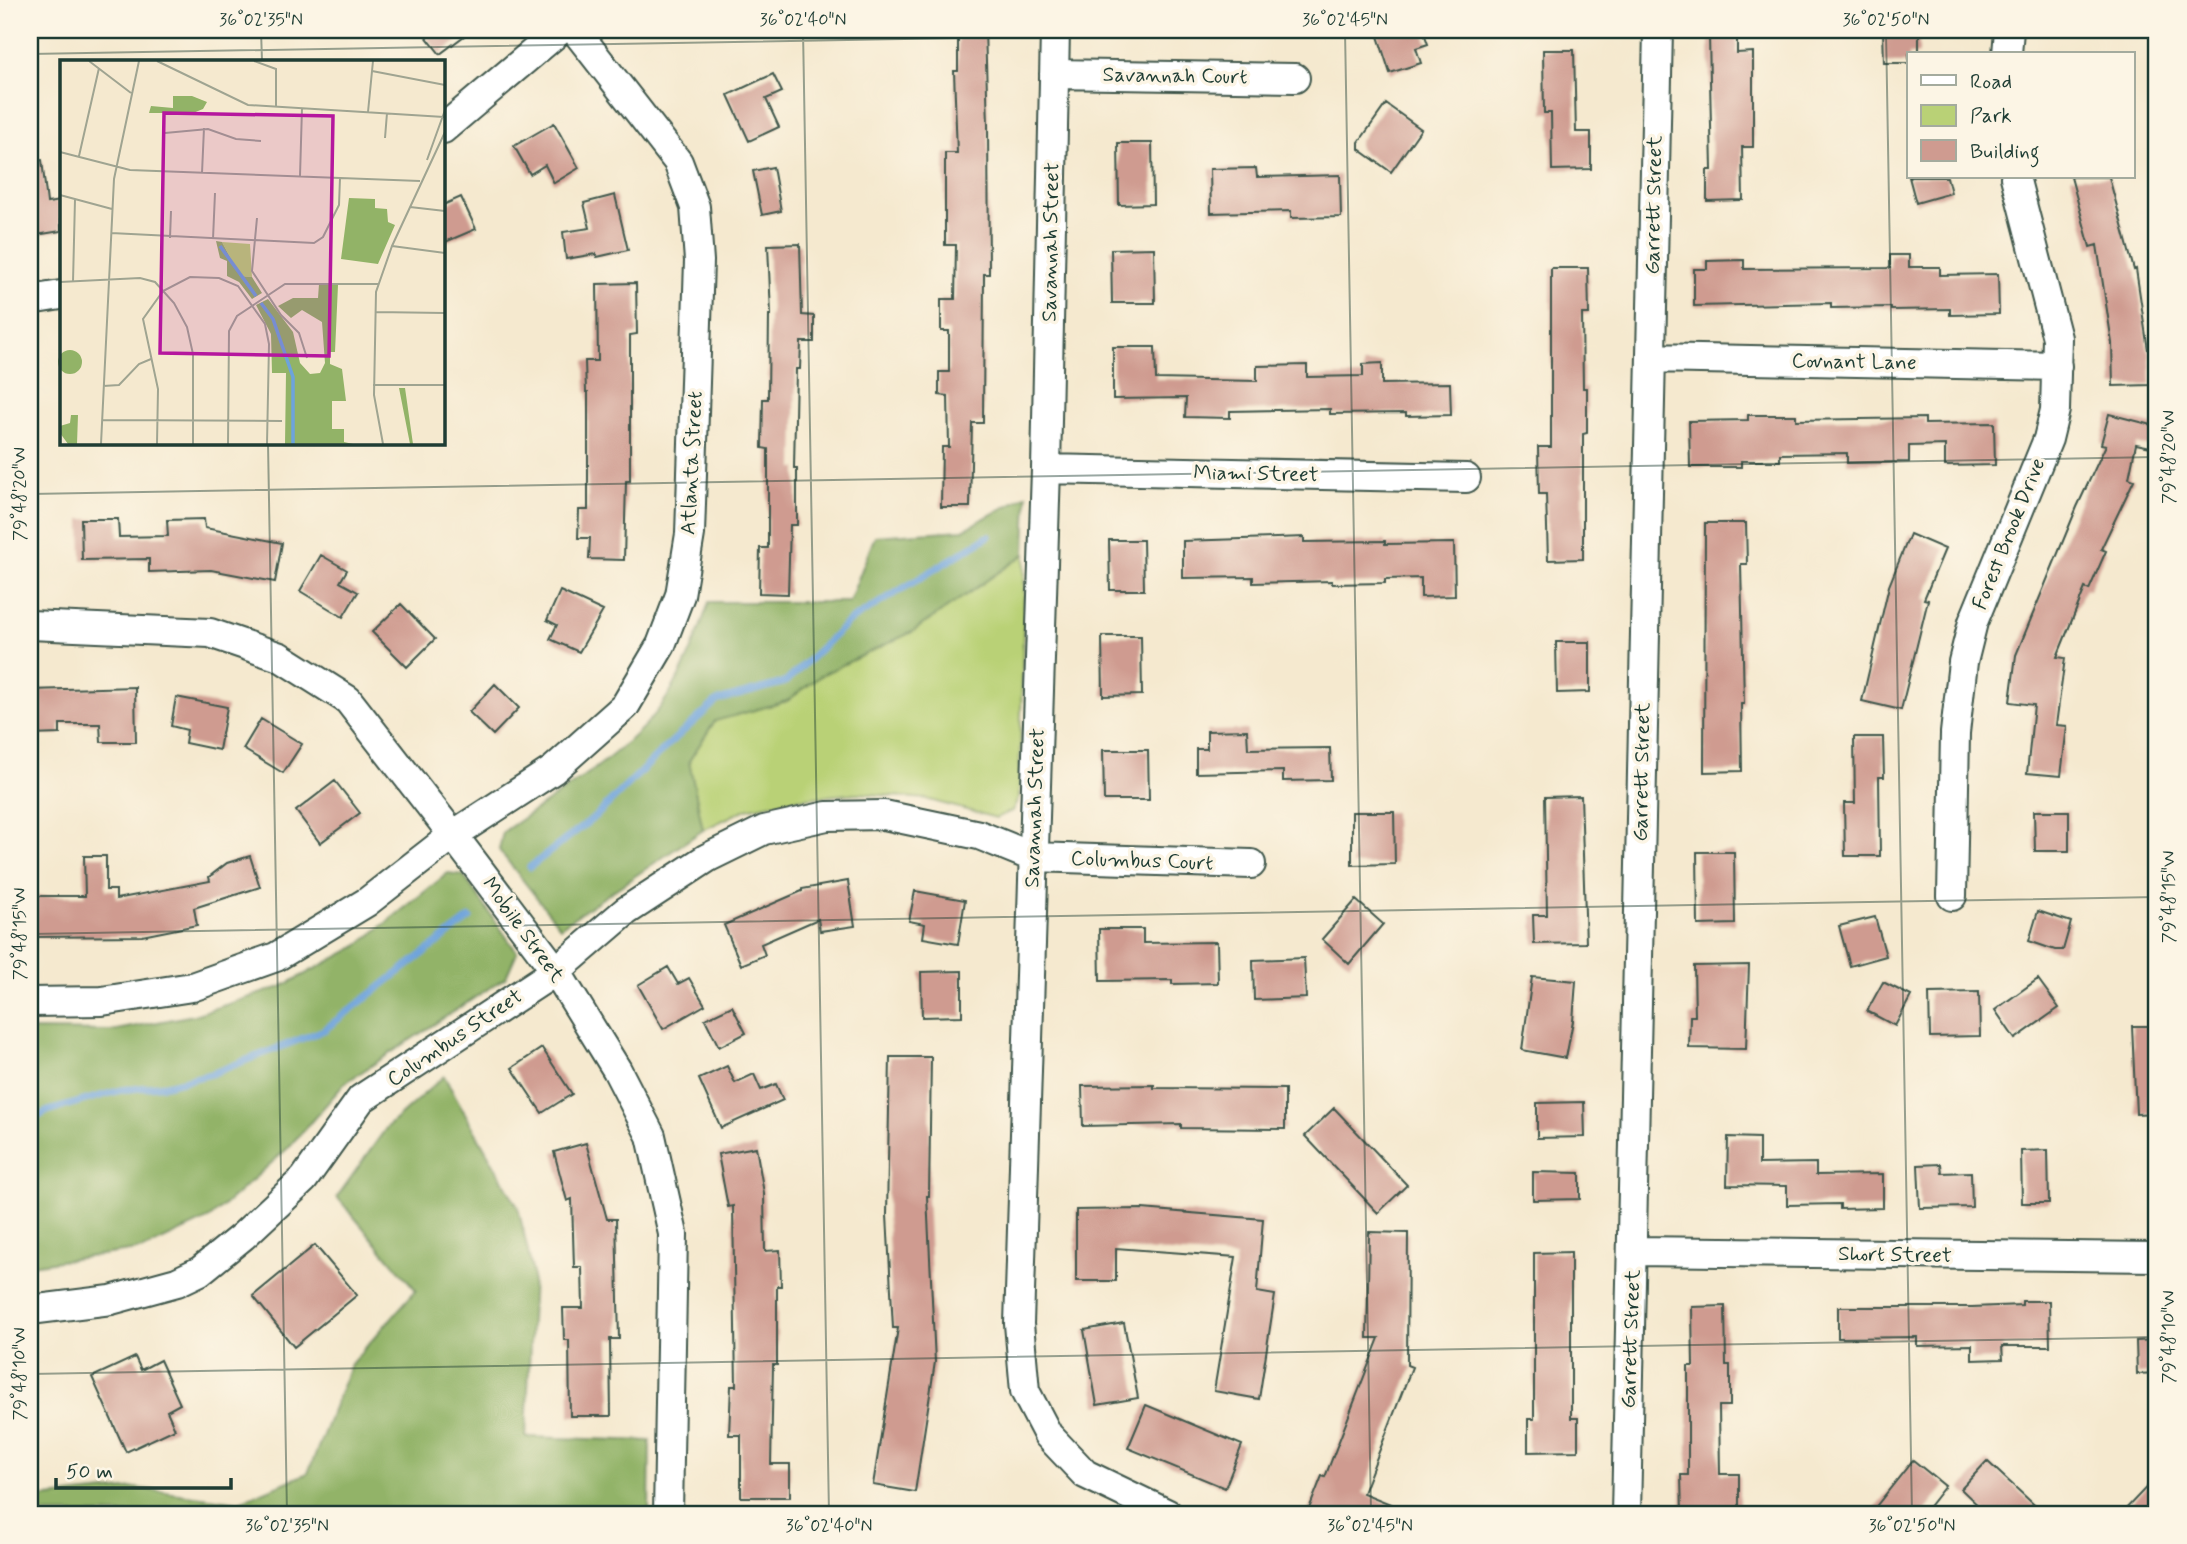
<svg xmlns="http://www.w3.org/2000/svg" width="2187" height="1544" font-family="Mynerve,sans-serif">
  <rect width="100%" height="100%" fill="#fcf5e5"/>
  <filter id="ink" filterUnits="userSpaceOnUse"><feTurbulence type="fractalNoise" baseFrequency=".0143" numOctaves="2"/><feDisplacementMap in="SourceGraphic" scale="14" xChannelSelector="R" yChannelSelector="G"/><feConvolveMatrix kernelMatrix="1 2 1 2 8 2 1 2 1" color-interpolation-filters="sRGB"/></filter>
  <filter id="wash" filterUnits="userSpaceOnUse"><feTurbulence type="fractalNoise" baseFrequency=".00686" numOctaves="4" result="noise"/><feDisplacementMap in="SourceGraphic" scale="28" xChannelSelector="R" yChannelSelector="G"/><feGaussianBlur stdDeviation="1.57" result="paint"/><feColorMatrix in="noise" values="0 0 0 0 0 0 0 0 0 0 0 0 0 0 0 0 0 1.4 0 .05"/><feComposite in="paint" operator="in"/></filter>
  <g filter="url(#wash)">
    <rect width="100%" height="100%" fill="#f5e9cf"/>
    <path fill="#b9d176" stroke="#6c8755" stroke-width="2" d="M1025 554 1019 797 1012 811 996 818 926 799 858 793 797 799 746 809 703 830 689 761 715 720 787 701 823 674 912 632Z"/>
    <path fill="#92b367" stroke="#58784e" stroke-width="2" d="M1027 495 1025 554 912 632 823 674 787 701 715 721 689 761 703 830 560 927 499 850 503 832C552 797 622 757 659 709 683 677 696 640 709 602H849L875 536 963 530Z
      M448 873 463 875 517 952 506 977 345 1083 288 1148 210 1218 144 1249 30 1265V1030L111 1031 194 1015 281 987 356 947Z
      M444 1076 518 1207 533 1274 526 1437 650 1441 649 1514H30V1499L136 1488 238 1502 308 1473 351 1364 416 1290 337 1197 387 1127Z"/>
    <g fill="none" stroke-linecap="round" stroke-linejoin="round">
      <path stroke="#6da3db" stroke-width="7" d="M530 867 596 816 667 746 717 701 786 682 848 622 989 536
        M30 1121 48 1111 121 1090 166 1085 211 1074 324 1030 470 918"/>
    </g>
    <g id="blocks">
      <path fill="#cf9b90" d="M421 30H472L440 54Z
        M958 30H985L988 125 989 274H984L983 423H972L970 507H941L942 447H949L948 396 939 395V372H949V331H941V299H955L956 245H945V153H957L954 71H958Z
        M1376 30H1423L1428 44 1416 48 1421 63 1390 73Z
        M1883 30H1919V54H1909V63H1884Z
        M1709 36H1737V53L1753 52V147H1742L1743 200 1707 201V170H1712Z
        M1543 50H1574L1576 132H1591V169L1552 170 1551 113H1544Z
        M773 74 782 92 766 99 779 127 749 141 728 95Z
        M1386 104 1421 129 1391 172 1359 149V142Z
        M554 123 579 168 554 183 545 165 530 174 514 146Z
        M1118 143H1152L1153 204 1119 205Z
        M42 160 47 203 61 201V231L30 236V161Z
        M773 167 781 211 762 215 753 171Z
        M1256 168 1257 177 1340 175 1341 217 1291 218V211L1211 213 1210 169Z
        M1909 177H1947L1951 193 1916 203Z
        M2071 177H2109L2134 270 2136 269 2148 350H2150L2151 385 2113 386 2112 343 2097 245 2090 247Z
        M615 195 628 250 597 257 596 254 566 259 563 232 590 228 584 203Z
        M461 197 476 229 443 243V205Z
        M800 244 802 315 814 316V342H801L800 369H796L794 468H797V525H790L788 594 759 593 760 548H768V449L762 448 763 399H768L769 315H771L768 245Z
        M1154 248 1155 303H1112L1111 249Z
        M1890 255H1909V267H1940V275L1998 274 1999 314 1950 315V309L1891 310V307L1831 308V303L1694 306V269H1707V261L1744 260V269L1890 268Z
        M1551 268H1588L1589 314H1582L1583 388H1587V433L1583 434V559L1548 560 1546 494H1539L1538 447H1551Z
        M636 283 637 334 630 335V481H626L624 560 589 559 590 538H578L579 510H588V392H586L585 361H598L597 284Z
        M1113 347H1155L1156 379 1257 381V366L1307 365V377L1363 376V364L1382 363V384L1450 383 1451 415 1406 416V413L1330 414V409L1230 411V418L1185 417 1186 398 1113 399Z
        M2109 414 2156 426 2151 447 2136 444 2129 478 2134 480 2101 549 2106 551 2089 590 2085 588 2057 657 2065 658 2056 725 2067 726 2061 776 2027 773 2034 705 2010 702 2016 655 2077 507 2106 445 2101 444Z
        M1748 415H1796V420L1925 418V424L1994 423 1995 465 1945 466V445L1909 446V462L1847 463V453L1780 454V461H1741V467H1690L1689 421 1748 420Z
        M81 519H118L119 537 168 536 167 520 204 519 205 528 282 543 275 582 211 570 149 572V559L82 560Z
        M1705 523H1746L1747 564H1741L1744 704H1741L1742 771 1704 772Z
        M1910 534 1945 549 1924 599 1928 600 1901 710 1862 701 1889 586Z
        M1304 537V542L1385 541V544L1454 543 1455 596 1421 597V578L1385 579V583L1332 584V581L1253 583V577L1183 578V541Z
        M1109 540H1143L1144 590H1110Z
        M321 555 347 570 340 582 358 592 343 617 300 591Z
        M560 591 603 611 579 652 550 639 557 625 547 620Z
        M401 604 435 639 407 667 372 632Z
        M1102 636H1141L1142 695 1103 696Z
        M1556 642H1590V692L1557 693Z
        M495 684 519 708 493 735 469 712Z
        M135 687 136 742H101L100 724H60V734L30 735V690Z
        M176 697 227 707 219 750 185 743 187 730 171 726Z
        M261 719 302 744 283 773 243 749Z
        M1247 730 1248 749 1330 748 1331 780 1283 781V771L1196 773V749H1207V731Z
        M1854 737H1883L1884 777H1879L1880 856H1845L1844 803H1855Z
        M1103 750H1148L1149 800H1104Z
        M335 781 360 813 320 843 296 811Z
        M1581 796 1586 943 1534 944 1533 915H1547L1545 797Z
        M2034 811H2069V851H2035Z
        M1352 812H1394L1395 864 1352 865Z
        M1697 852H1734L1735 924 1698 925Z
        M84 856H106V890H116V899L210 881 209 877 227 863 250 856 260 887 194 908 197 925 142 936 30 937V896H85Z
        M848 881 855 926 820 931 818 919 761 944 765 955 741 965 724 925 802 891V889Z
        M915 891 965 900 958 944 923 938 925 924 909 921Z
        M1356 900 1383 924 1349 964 1322 939Z
        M2038 911 2071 922 2063 950H2055L2029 941Z
        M1875 917 1886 956 1850 966 1839 926Z
        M1099 929H1143V943L1217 942 1218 983 1172 984V980L1100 981Z
        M1304 958 1306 998 1254 1000 1253 960Z
        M1749 965 1746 1049 1689 1048 1690 1016H1695L1694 966Z
        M668 967 678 984 689 978 705 1005 663 1029 638 985Z
        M962 971V1016L922 1017 921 972Z
        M1532 977 1576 981 1573 1021 1566 1058 1522 1050Z
        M2038 979 2059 1008 2015 1039 1995 1010Z
        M1883 982 1911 996 1895 1026 1867 1011Z
        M1979 992 1980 1036 1930 1037 1929 993Z
        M732 1006 746 1033 719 1047 705 1019Z
        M2132 1026H2157V1113L2136 1114Z
        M542 1048 572 1094 542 1113 512 1068Z
        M890 1057H931L929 1196H927L935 1362 915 1492 873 1485 898 1328H893L887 1215Z
        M727 1066 735 1083 754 1074 761 1090 776 1084 783 1100 721 1128 699 1079Z
        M1154 1085V1088L1285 1089V1129L1181 1128V1124L1083 1126 1082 1086Z
        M1584 1102 1585 1137 1537 1138V1103Z
        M1334 1108 1407 1185 1378 1213 1305 1136Z
        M1728 1137 1759 1138V1164L1816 1163V1175L1883 1174V1208L1840 1209V1204L1787 1205V1186L1727 1185Z
        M586 1143 607 1219H616L619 1339H610L611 1416H570L569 1340H564L563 1308H583L582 1267H574L572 1199 567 1201 554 1152Z
        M756 1147 764 1193 765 1251 780 1250 781 1286H777V1365H773L771 1464H790V1497H741V1435H729L731 1386H736L733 1206 728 1207 718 1154Z
        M2048 1150 2049 1203H2022L2021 1151Z
        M1941 1164 1942 1173 1971 1172 1972 1207 1920 1208 1918 1165Z
        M1533 1172 1580 1173V1199L1533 1200Z
        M1142 1209 1263 1219 1257 1292 1275 1295 1259 1399 1214 1391 1236 1257 1116 1248V1281H1076V1210Z
        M1369 1232 1408 1233 1407 1365 1412 1367 1363 1493 1415 1514H1307L1322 1476 1325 1477 1379 1338H1367Z
        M315 1245 357 1295 294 1347 253 1296Z
        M1571 1252V1418H1578V1451L1528 1452V1419H1534V1253Z
        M2022 1301H2049L2050 1346H2002L2003 1359 1972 1360V1345L1917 1346V1337L1838 1338V1307H1972L2022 1305Z
        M1725 1306 1726 1365H1730V1406H1719L1720 1474H1739V1513L1682 1514 1681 1475H1688V1366H1693L1692 1307Z
        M1124 1323 1138 1398 1097 1405 1084 1330Z
        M2157 1340V1373L2137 1374 2136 1341Z
        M135 1357 141 1370 160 1360 180 1404 167 1411 175 1429 126 1452 92 1377Z
        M1146 1405 1242 1445 1225 1488 1128 1448Z
        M1913 1460 1945 1486 1923 1514H1870Z
        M1987 1461 2044 1514H1987L1961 1489Z
        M2157 1476V1514H2121Z"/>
    </g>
  </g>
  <g filter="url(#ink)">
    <use href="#blocks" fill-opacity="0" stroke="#3f574b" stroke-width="2"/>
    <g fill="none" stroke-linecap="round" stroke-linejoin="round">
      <defs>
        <path id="minor" d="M1055 30 1046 469 1019 1324 1025 1391 1048 1435 1085 1474 1168 1514
          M2007 54 2009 30
          M1054 74 1295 78
          M443 129 560 30
          M30 300 61 295
          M1651 358 2057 366
          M1046 469 1466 478
          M30 625 210 633 280 657 348 700 453 835 556 971 617 1070 651 1136 673 1234 668 1514
          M1952 896 1955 733 1963 662 1973 622 2048 439 2055 410 2057 338 2015 177
          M30 1002 102 1001 192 987 276 957 367 902 453 835 553 770 625 706 661 645 680 595 690 534 699 261 695 207 678 162 575 30
          M1633 1251 2157 1257
          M30 1310 111 1300 177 1282 200 1271 243 1236 304 1179 361 1099 556 971 626 911 707 858 764 830 827 816 884 815 979 835 1033 857 1251 864
          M1626 1514 1658 30"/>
      </defs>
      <use href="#minor" stroke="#3f574b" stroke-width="32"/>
      <use href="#minor" stroke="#fff" stroke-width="28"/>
    </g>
  </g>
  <path fill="none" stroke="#1f3d34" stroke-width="2" stroke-opacity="0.45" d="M261 30 262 61M803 30 829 1514M1345 30 1371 1514M1886 30 1912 1514M30 54 1427 30M268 443 287 1514M30 494 2157 457M30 934 2157 897M30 1374 2157 1337"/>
  <g text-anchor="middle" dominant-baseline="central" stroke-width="7" stroke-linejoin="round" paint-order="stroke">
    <g font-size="21" fill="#1f3d34" stroke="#fcf5e5">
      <text transform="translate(1175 76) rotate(1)">Savannah Court</text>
      <text transform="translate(1654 205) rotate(-89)">Garrett Street</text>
      <text transform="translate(1051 242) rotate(-89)">Savannah Street</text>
      <text transform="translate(1854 362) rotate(1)">Covnant Lane</text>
      <text transform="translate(692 463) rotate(-87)">Atlanta Street</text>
      <text transform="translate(1256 474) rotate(1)">Miami Street</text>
      <text transform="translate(2009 534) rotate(-68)">Forest Brook Drive</text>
      <text transform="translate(1642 772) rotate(-89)">Garrett Street</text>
      <text transform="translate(1035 808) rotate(-88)">Savannah Street</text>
      <text transform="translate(1142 861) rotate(2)">Columbus Court</text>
      <text transform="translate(523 930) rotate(54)">Mobile Street</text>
      <text transform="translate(455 1038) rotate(-34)">Columbus Street</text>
      <text transform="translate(1895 1255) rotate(1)">Short Street</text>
      <text transform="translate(1631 1339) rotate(-88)">Garrett Street</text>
    </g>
  </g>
  <g transform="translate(60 60)">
    <rect width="385" height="385" fill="#f5e9cf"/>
    <path d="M162 182 190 184 192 217 180 216Z" fill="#b9d176"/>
    <path d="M113 36H132L147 42 143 49 133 53H89L91 46 113 48ZM289 138 315 139V148L327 149 328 162 335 165 318 204 281 199ZM156 181 162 182 180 216 192 217 202 233 192 239 179 222 167 216V201L160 198ZM259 224 278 225 275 292H270V304L282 309 286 341H272V369H284V382L293 384H225L226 313H212L211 274 196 245 208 239 233 272 240 303 250 314 260 313 265 303 262 262 242 250 231 258 218 246 233 238H258ZM-2 302a12 12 0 1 1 24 0a12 12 0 1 1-24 0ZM339 328H345L353 384H350ZM11 355H18L17 384H8L0 373V366L10 363Z" fill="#92b367"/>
    <path fill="none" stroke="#6da3db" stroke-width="3.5" d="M160 186 196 236M201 243 213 259 233 317V384"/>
    <path fill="none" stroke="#9fa491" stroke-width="2" d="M29 1 71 33M97 1 188 45 384 57M194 1 216 9V46M312 11 385 25M308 52 313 1M105 73 148 69 176 79 201 81M325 78 327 53M0 92 70 110 360 121M19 96 39 8M367 100 385 50M142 113 144 68M240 116 242 48M0 135 52 149M350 147 385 151M197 158 192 211 221 255 239 273 247 298M51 173 254 183 263 177 279 145 280 118M110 178 111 151M153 179 155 133M332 186 385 193M0 222 80 218 95 222 114 243 127 267 133 294V384M13 222 15 139M315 252 385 253M313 325H385M43 326 59 325 79 304 91 299M42 360 222 361M41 384 54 119 79 1M97 384 98 329 83 259 103 231 130 217 159 218 178 226 205 264 209 284 207 384M168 384 169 271 177 256 225 224H318M323 384 314 335 316 232 332 186 385 72"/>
    <path fill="#b5179e" fill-opacity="0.15" stroke="#b5179e" stroke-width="3.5" d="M104 53 273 56 269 296 100 293Z"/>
    <rect width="385" height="385" fill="none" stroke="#1f3d34" stroke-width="3.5"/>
  </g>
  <rect width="2187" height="1544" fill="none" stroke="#fcf5e5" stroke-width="77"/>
  <rect x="1907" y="52" width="228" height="126" fill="#fcf5e5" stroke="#a4ab9e" stroke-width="2"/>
  <rect x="1921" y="75" width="35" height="10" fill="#ffffff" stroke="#a4ab9e" stroke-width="2"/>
  <text x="1970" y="88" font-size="21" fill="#1f3d34">Road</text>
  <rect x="1921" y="105" width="35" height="21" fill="#b9d176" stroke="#a4ab9e" stroke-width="2"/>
  <text x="1970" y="122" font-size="21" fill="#1f3d34">Park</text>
  <rect x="1921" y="140" width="35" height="21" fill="#cf9b90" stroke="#a4ab9e" stroke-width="2"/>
  <text x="1970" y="158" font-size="21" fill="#1f3d34">Building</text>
  <path d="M56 1478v10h175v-10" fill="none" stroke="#1f3d34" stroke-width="3.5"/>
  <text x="66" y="1478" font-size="21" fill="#1f3d34" stroke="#fcf5e5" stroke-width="5" paint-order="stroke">50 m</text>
  <rect x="38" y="38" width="2110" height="1468" fill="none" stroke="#1f3d34" stroke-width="2.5"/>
  <g font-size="18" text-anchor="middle" fill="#1f3d34">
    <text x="261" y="25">36°02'35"N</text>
    <text x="803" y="25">36°02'40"N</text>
    <text x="1345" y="25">36°02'45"N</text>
    <text x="1886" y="25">36°02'50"N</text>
    <text transform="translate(2168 457) rotate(-90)" y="6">79°48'20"W</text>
    <text transform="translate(19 494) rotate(-90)" y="6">79°48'20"W</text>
    <text transform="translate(2168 897) rotate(-90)" y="6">79°48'15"W</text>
    <text transform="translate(19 934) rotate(-90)" y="6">79°48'15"W</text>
    <text transform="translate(2168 1337) rotate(-90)" y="6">79°48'10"W</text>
    <text transform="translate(19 1374) rotate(-90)" y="6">79°48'10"W</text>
    <text x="287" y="1531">36°02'35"N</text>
    <text x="829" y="1531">36°02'40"N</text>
    <text x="1370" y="1531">36°02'45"N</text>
    <text x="1912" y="1531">36°02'50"N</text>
  </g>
</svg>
